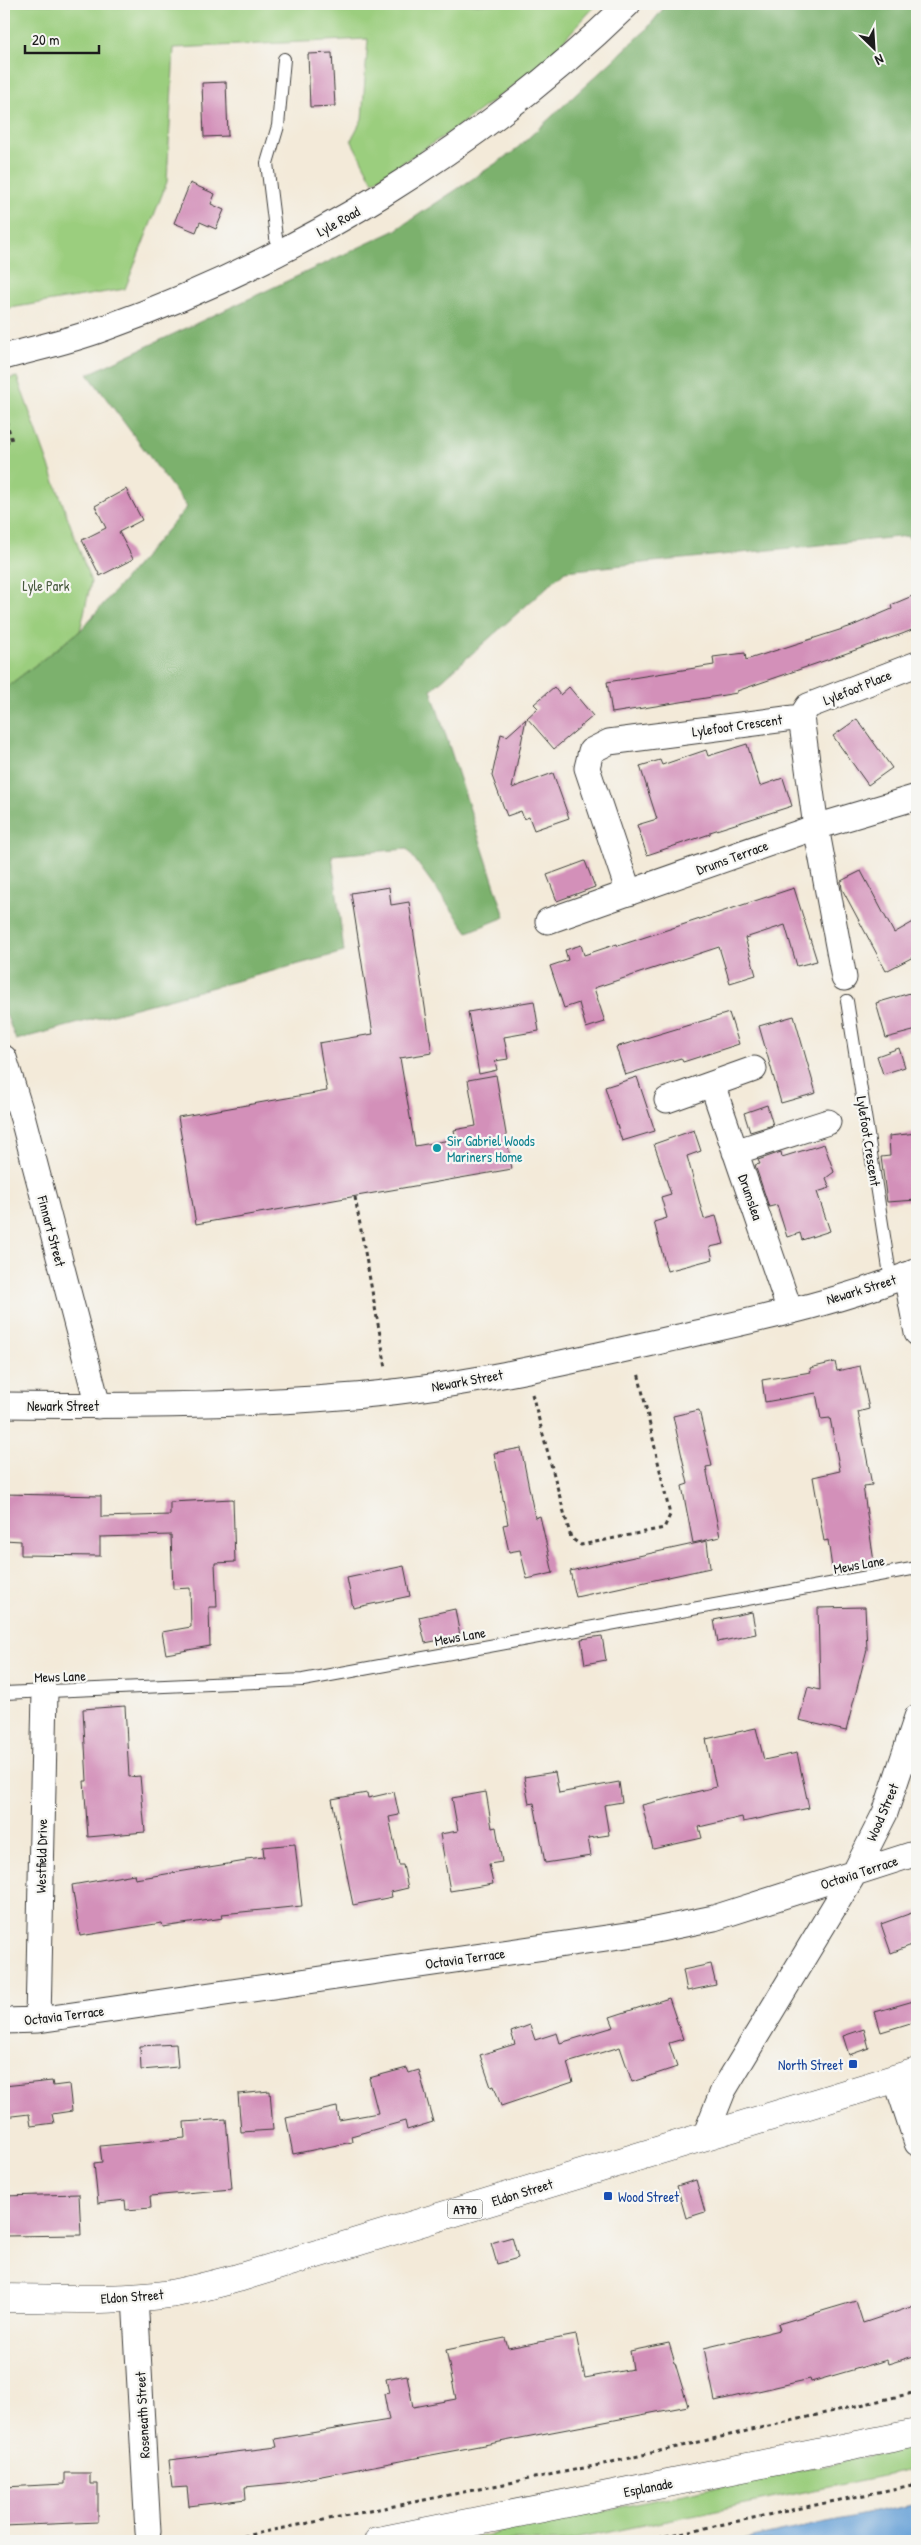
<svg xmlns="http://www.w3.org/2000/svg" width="921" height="2545" font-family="'Patrick Hand',sans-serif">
  <rect width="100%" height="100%" fill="#f6f6f2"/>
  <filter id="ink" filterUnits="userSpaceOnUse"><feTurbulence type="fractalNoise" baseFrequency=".02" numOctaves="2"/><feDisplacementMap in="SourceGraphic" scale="10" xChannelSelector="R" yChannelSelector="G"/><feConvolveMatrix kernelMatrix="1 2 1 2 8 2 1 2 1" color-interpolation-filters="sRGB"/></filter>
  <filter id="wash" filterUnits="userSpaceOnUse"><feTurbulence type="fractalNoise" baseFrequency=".0096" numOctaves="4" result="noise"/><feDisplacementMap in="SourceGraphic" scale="20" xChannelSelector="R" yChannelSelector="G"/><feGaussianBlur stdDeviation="1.12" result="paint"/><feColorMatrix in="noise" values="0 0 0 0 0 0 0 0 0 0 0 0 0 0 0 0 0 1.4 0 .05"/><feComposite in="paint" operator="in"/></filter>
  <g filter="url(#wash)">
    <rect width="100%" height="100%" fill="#f3ead9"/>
    <path fill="#9bce7e" stroke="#5c754d" d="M4 4H597L540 66 450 132 373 182 351 140 362 119 368 39 174 48 167 182 125 289 4 309Z
      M17 377 91 582 80 631 4 689V380Z
      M917 2446V2469L565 2541H455Z"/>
    <path fill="#7cb16d" stroke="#4c6644" d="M667 4H917V552L908 536 565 571 431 690 505 917 468 932 407 849 332 855 344 952 16 1040 4 1009V689L80 631 187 507 88 374 394 231 513 152 646 30Z"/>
    <path fill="#68a1d7" stroke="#425e7a" d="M917 2503V2541H738Z"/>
    <g id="blocks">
      <path fill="#d390b9" d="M332 53 335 106 310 107 308 54Z
        M226 82 228 136 204 137 202 83Z
        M190 183 215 194 211 204 224 210 216 229 200 222 196 232 174 223Z
        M126 489 142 520 119 532 133 559 100 576 82 540 106 528 95 506Z
        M917 594V628L902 634 737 691V693L612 713 607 682 714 665 713 657 745 653 746 660 852 626 892 609 891 605Z
        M554 687 560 695 569 687 593 716 554 749 527 718 538 708 534 704Z
        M526 719 512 788 553 773 569 818 534 830 529 817 524 819 521 811 507 816 492 776 501 734 507 736Z
        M857 719 892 768 868 785 833 736Z
        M747 744 760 786 783 778 792 806 710 832V834L647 855 637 825 657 819 640 766 660 760 662 765 706 750 708 756Z
        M585 861 595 887 557 901 547 875Z
        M861 871 894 933 917 920V955L886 971 842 889 841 881Z
        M389 887 391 905 409 902 432 1053 400 1058 415 1146 456 1139 454 1130 476 1126 468 1080 496 1075 512 1169 196 1224 178 1117 327 1091 319 1043 373 1034 351 893Z
        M794 888 817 961 797 966 785 925 745 938 756 975 730 983 719 947 594 988 605 1022 586 1028 579 1003 564 1008 550 966 568 960 565 950 581 945 584 955 617 944 618 946Z
        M917 991V1030L886 1038 876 1003Z
        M534 1001 539 1031 504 1037 508 1059 495 1061 497 1070 479 1074 468 1012Z
        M729 1013 739 1044 683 1062 681 1058 625 1075 616 1047Z
        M794 1016 816 1093 781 1103 759 1026Z
        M899 1048 905 1067 883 1074 877 1056Z
        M637 1077 655 1131 622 1141 605 1087Z
        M767 1105 773 1125 750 1132 744 1113Z
        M694 1130 701 1151 687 1156 704 1219 716 1216 724 1244 710 1247 713 1259 667 1271 654 1222 667 1218 661 1197 671 1194 654 1144Z
        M917 1133V1178H915L917 1200 887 1202 881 1157 890 1156 889 1136Z
        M824 1144 834 1172 826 1178 830 1188 817 1192 830 1231 802 1240 800 1233 787 1237 777 1205 769 1207 755 1165 760 1164 758 1160 781 1152 782 1157Z
        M835 1362 837 1371 860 1366 869 1409 858 1412 872 1485 863 1486 874 1562 832 1568 828 1540 824 1541 813 1477 840 1471 830 1418 821 1419 816 1393 765 1402 762 1380 811 1372 810 1368Z
        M699 1410 712 1466 706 1467 720 1537 693 1543 682 1486 688 1484 673 1416Z
        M521 1448 535 1518 540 1516 553 1573 527 1579 520 1550 509 1552 503 1525 508 1524 494 1453Z
        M4 1494 101 1496V1517L170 1515V1502L233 1499 235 1562 215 1563 217 1607H209L210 1646 166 1654 162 1632 191 1627 190 1588 173 1589 171 1535 100 1537V1556L21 1555V1541L4 1540Z
        M707 1541 710 1568 576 1597 570 1571Z
        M404 1566 410 1596 353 1608 347 1578Z
        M865 1607 867 1649 846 1731 799 1720 808 1687 820 1690 818 1608Z
        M455 1609 460 1636 425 1643 419 1617Z
        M752 1612 756 1634 718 1642 714 1620Z
        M602 1636 606 1660 585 1664 581 1639Z
        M125 1706 129 1777 140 1776 145 1832 88 1837 84 1781H87L83 1709Z
        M756 1728 764 1760 797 1753 809 1808 743 1822 742 1817 699 1827 702 1838 653 1849 642 1805 716 1787 706 1739Z
        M555 1772 559 1793 619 1782 622 1802 604 1805 609 1835 588 1838 591 1856 545 1863 534 1803 529 1804 524 1777Z
        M394 1792 399 1815 389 1817 399 1865H403L408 1888 391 1892 392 1897 353 1905 332 1799 367 1793 368 1798Z
        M486 1792 492 1828 496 1827 502 1862 489 1864 493 1884 450 1891 440 1834 458 1831 452 1798Z
        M295 1844 302 1906 222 1914 223 1918 163 1927 162 1923 80 1936 72 1885 134 1874 135 1879 246 1861V1859L264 1857 263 1847Z
        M917 1911V1943L891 1953 881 1924Z
        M711 1964 716 1985 687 1991 683 1970Z
        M669 1998 683 2039 669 2043 677 2067 632 2082 620 2047 567 2063 573 2082 501 2106 494 2086 491 2087 480 2055 515 2044 511 2032 530 2025 535 2040 557 2033 560 2043 614 2027 610 2017Z
        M917 2000V2021L881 2032 875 2012Z
        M864 2029 869 2048 849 2055 843 2036Z
        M176 2044 178 2067 141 2070 140 2046Z
        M407 2068 409 2073 419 2070 433 2122 407 2130 405 2121 351 2136 352 2142 293 2154 286 2118 337 2107 339 2120 378 2113 369 2078Z
        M52 2081 53 2086 69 2084 72 2111 52 2114 54 2123 31 2126 29 2114 4 2117V2086Z
        M270 2091 273 2130 241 2132 238 2094Z
        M226 2119 232 2189 150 2196 151 2208 126 2210 125 2200 98 2203 94 2163 102 2162 100 2146 185 2138 184 2122Z
        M696 2180 705 2212 686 2218 677 2186Z
        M79 2194 81 2235 4 2236V2196Z
        M512 2237 518 2258 497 2264 491 2243Z
        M856 2301 863 2323 917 2305V2355L888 2364 887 2360 811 2382 810 2379 715 2401 704 2348 780 2330 778 2324Z
        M576 2335 585 2378 633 2369 630 2351 669 2343 688 2406 285 2483 245 2487 246 2499 189 2506 187 2487 172 2488 169 2460 277 2447 275 2439 389 2420 384 2394 389 2393 386 2379 407 2375 413 2407 456 2399 446 2350 505 2338 508 2348Z
        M65 2473H90V2484H98V2522L4 2526V2487L65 2484Z"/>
    </g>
  </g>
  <g filter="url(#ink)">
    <use href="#blocks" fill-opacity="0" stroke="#3c3b38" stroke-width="1"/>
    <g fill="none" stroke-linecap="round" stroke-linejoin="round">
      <defs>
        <path id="lane" d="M278 254 267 163 278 126 284 59
          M847 1001 891 1281
          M4 1693 303 1680 917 1568"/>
        <path id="street" d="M4 357C36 348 70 341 102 329 297 259 479 149 628 4
          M801 717 808 706 917 664
          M629 893 587 768 591 751 609 742 801 717 816 827 844 978
          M548 921 816 827 917 797
          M4 1058 23 1119 98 1406
          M712 1084 790 1311
          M667 1100 754 1069
          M735 1152 828 1122
          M906 1275 917 1333
          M4 1405C115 1406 228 1406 340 1397 453 1389 569 1362 679 1337 759 1319 842 1302 917 1271
          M38 2020 45 1692
          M4 2021 38 2020 641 1933 714 1918 917 1853
          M896 2079 917 2143
          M705 2136 723 2091 854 1874 885 1813 917 1717
          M135 2297 148 2532"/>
        <path id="secondary" d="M378 2541 917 2433"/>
        <path id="primary" d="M4 2298C59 2298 115 2302 170 2294 193 2290 215 2284 238 2278L917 2072"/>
      </defs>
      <use href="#lane" stroke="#3c3b38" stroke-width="14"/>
      <use href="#street" stroke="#3c3b38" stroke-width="27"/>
      <use href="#secondary" stroke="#3c3b38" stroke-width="29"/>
      <use href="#primary" stroke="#3c3b38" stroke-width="29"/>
      <path stroke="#3c3b38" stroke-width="3" stroke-dasharray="4 4" stroke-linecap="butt" d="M4 413 12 441 4 442
        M355 1197 386 1368
        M532 1394 571 1538 581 1545 664 1528 670 1515 638 1372
        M219 2541 599 2465 917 2392
        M642 2541 917 2484"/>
      <use href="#lane" stroke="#fff" stroke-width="12"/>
      <use href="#street" stroke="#fff" stroke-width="25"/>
      <use href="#secondary" stroke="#fff" stroke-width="28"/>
      <use href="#primary" stroke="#fff" stroke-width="28"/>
    </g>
  </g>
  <circle fill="#0f9aa8" stroke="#f6f6f2" stroke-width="2" cx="437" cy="1148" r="5"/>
  <g fill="#1a4fb4" stroke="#f6f6f2" stroke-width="2">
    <rect x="848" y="2059" width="10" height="10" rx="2.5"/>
    <rect x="603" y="2191" width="10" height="10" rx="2.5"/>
  </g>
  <g text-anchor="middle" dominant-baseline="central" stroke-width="4.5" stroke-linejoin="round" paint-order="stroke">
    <rect fill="#f6f6f2" stroke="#5d5d5c" stroke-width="1" x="447.5" y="2199.5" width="35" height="19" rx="4"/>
    <g font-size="12" font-weight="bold" fill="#1c1c1c">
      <text x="465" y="2209">A770</text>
    </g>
    <g font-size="14" fill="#1c1c1c" stroke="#f6f6f2">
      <text transform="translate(338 221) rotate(-29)">Lyle Road</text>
      <text transform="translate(857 687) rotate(-22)">Lylefoot Place</text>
      <text transform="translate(737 725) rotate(-8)">Lylefoot Crescent</text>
      <text transform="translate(732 857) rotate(-20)">Drums Terrace</text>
      <text transform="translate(869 1141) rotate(81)">Lylefoot Crescent</text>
      <text transform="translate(751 1197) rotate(71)">Drumslea</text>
      <text transform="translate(52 1231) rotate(75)">Finnart Street</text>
      <text transform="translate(861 1289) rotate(-17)">Newark Street</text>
      <text transform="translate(467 1380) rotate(-10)">Newark Street</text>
      <text x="63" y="1405">Newark Street</text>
      <text transform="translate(859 1564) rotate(-10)">Mews Lane</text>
      <text transform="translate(460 1636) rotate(-10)">Mews Lane</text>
      <text transform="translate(60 1676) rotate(-2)">Mews Lane</text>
      <text transform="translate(882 1812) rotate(-67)">Wood Street</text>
      <text transform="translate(41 1856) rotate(-89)">Westfield Drive</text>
      <text transform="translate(859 1872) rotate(-18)">Octavia Terrace</text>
      <text transform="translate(465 1958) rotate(-8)">Octavia Terrace</text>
      <text transform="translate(64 2015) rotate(-7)">Octavia Terrace</text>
      <text transform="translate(522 2192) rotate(-17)">Eldon Street</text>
      <text transform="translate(132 2296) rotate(-4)">Eldon Street</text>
      <text transform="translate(142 2415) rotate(-93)">Roseneath Street</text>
      <text transform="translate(648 2487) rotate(-11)">Esplanade</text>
    </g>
    <g font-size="14" fill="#485a3e" stroke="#f6f6f2">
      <text x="46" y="585">Lyle Park</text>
    </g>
    <g font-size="14" fill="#0d838f" stroke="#f6f6f2" text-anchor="start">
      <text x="447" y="1140">Sir Gabriel Woods<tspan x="447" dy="16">Mariners Home</tspan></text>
    </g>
    <g font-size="14" fill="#164399" stroke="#f6f6f2" text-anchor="end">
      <text x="843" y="2064">North Street</text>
      <text x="618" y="2196" text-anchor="start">Wood Street</text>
    </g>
  </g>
  <rect width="921" height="2545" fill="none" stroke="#f6f6f2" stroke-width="20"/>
  <g transform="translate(874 48) rotate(155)" stroke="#f6f6f2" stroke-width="4" paint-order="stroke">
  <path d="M0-4L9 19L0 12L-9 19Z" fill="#1c1c1c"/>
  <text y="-8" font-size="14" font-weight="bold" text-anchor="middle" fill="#1c1c1c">N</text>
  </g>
  <path d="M25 45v8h74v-8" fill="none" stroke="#1c1c1c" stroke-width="2.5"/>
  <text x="32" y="45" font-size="15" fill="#1c1c1c" stroke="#f6f6f2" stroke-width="4" paint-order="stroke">20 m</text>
</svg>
